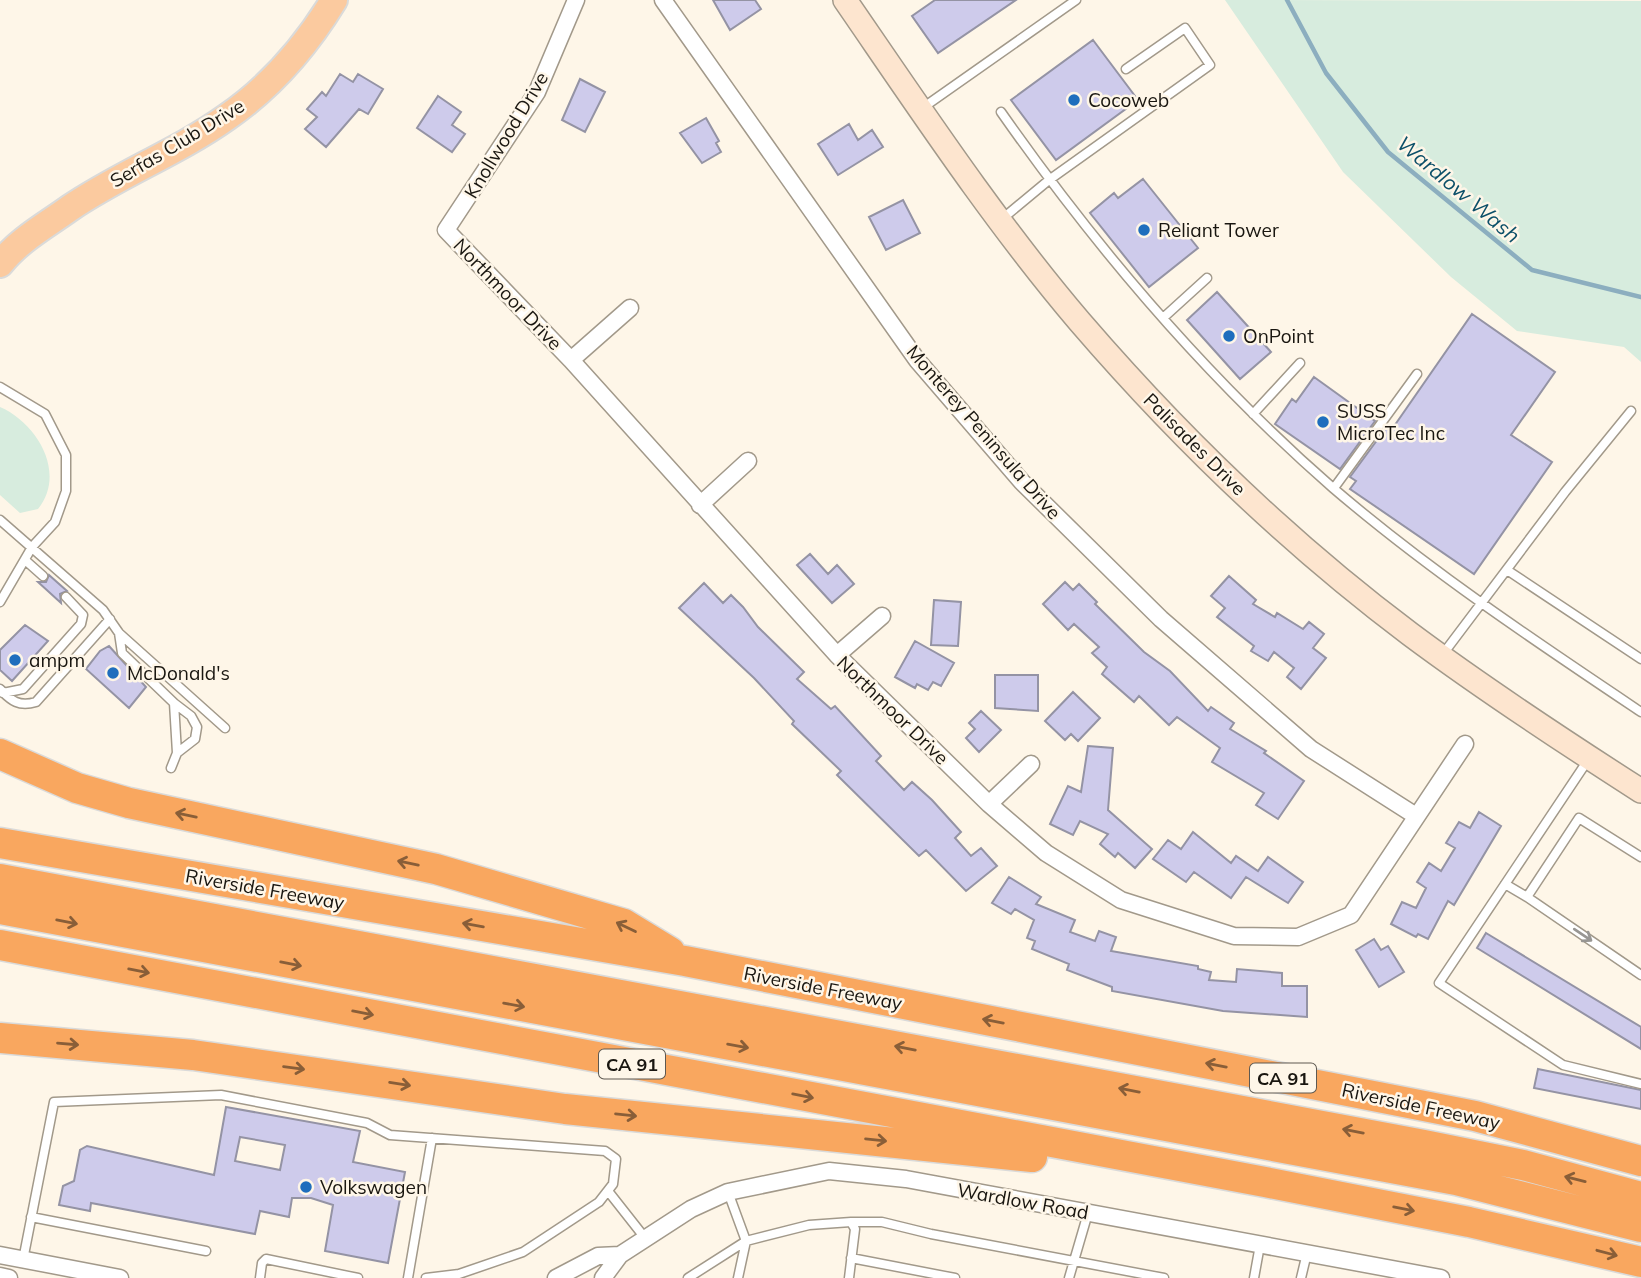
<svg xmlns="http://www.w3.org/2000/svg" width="1641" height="1278" font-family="Mulish,sans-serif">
  <rect width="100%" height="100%" fill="#fef6e8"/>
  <path fill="#d7ecde" d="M1225 0 1641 1V362L1624 347 1517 331 1451 277 1343 172Z
    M0 407C37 423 67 473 38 509L20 513 0 495Z"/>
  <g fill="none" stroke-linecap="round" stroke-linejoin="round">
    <path stroke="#8caebf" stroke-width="4.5" d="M1287 0 1326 73 1388 152 1532 270 1641 297"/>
  </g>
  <path fill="#cecbeb" stroke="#9493a4" stroke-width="2" fill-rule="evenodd" d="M713 0H755L761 9 730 30Z
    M935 0H1016L938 53 912 16Z
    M1093 40 1138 100 1056 160 1011 100Z
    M340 74 353 82 358 74 383 89 368 114 359 109 326 147 305 129 317 117 307 109 322 92 326 96Z
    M580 79 605 92 585 132 562 120Z
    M438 96 461 112 452 125 465 134 452 152 417 128Z
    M706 118 719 141 716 143 721 152 702 163 680 133Z
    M849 124 858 140 872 130 883 147 838 175 818 144Z
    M1143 179 1198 248 1149 287 1090 213 1114 193 1118 198Z
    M903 200 920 233 886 250 869 217Z
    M1217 292 1271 352 1240 379 1187 320Z
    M1472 314 1555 372 1511 435 1552 462 1474 574 1350 489 1356 481 1350 477 1386 428 1390 432Z
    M1314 377 1375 421 1340 469 1275 424 1292 399 1296 402Z
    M810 554 828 574 837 565 854 584 832 603 797 565Z
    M49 575 67 591 60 594 61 603 38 582H46Z
    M1229 576 1256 600 1253 604 1275 617 1277 613 1303 629 1309 622 1324 634 1313 648 1326 658 1301 689 1287 677 1294 668 1274 652 1268 661 1251 651 1254 646 1217 617 1225 608 1211 596Z
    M1065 582 1073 590 1079 584 1097 602 1095 604 1144 652 1170 671 1208 711 1211 707 1234 723 1230 729 1266 751 1264 753 1304 781 1278 819 1256 805 1264 793 1212 762 1220 748 1177 717 1169 725 1139 696 1134 702 1102 674 1107 667 1092 653 1099 647 1074 624 1068 630 1043 604Z
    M704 583 723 603 731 595 743 607 758 627 804 672 797 679 831 709 835 706 881 756 876 761 904 790 912 782 932 800 961 832 955 838 971 856 981 848 997 866 966 891 926 850 919 856 837 775 841 771 792 724 794 721 754 678 679 608Z
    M934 600 961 602 958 646 931 645Z
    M25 625 48 641 12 681 0 670V650Z
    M915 641 954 663 941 686 933 682 928 690 917 684 915 688 895 677Z
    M109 646 146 687 129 708 86 669 100 651Z
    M995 675H1038V711L995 708Z
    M1073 692 1100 718 1078 741 1071 734 1065 740 1045 721Z
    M981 711 1001 730 979 752 966 738 975 729 969 723Z
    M1088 746 1113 748 1108 810 1152 849 1135 868 1118 853 1115 857 1100 844 1108 834 1080 821 1073 835 1050 824 1068 786 1081 792Z
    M1479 812 1501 826 1454 905 1448 901 1428 939 1418 934 1416 937 1391 924 1402 902 1416 908 1426 888 1417 882 1429 863 1441 871 1455 848 1446 843 1459 822 1470 828Z
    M1193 832 1231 863 1236 856 1258 871 1268 857 1303 882 1288 903 1246 877 1231 898 1194 872 1186 882 1153 859 1168 840 1181 849Z
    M1009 877 1041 897 1036 904 1075 920 1070 932 1095 941 1099 931 1116 937 1111 951 1198 966V969L1211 972 1209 980 1236 982 1237 969 1282 973V986H1307V1017L1223 1011 1112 991V987L1067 970 1069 964 1032 949 1035 941 1027 938 1034 920 1015 909 1011 914 992 903Z
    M1486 933 1641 1027V1049L1477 948Z
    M1374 939 1381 950 1388 946 1404 972 1379 987 1356 950Z
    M1538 1069 1641 1090V1109L1534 1088Z
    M226 1107 360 1131 353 1162 405 1172 388 1263 325 1251 333 1205 311 1198H292L289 1217 260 1211 255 1234 91 1203 90 1211 59 1205 63 1186 74 1181 80 1150 87 1146 214 1175ZM240 1137 285 1145 280 1170 235 1161Z"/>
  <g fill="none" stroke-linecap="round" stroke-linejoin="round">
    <defs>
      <path id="lane" d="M921 109 1076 0
        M1001 112C1097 249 1207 378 1333 488 1430 571 1535 641 1641 712
        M1002 219 1049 180 1210 65 1185 28 1126 69
        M1163 318 1207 278
        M0 387 45 414 66 455V491L55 522 32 547 0 602
        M1253 414 1300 363
        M1334 488 1417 374
        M0 520 103 610 119 633 225 728
        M25 560 43 576
        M1507 570 1641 659
        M119 633 122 653 174 703 177 753 171 768
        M1443 654 1565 492 1631 411
        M0 689C11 701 19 707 36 702L110 619
        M3 693 23 689 81 624 83 615 66 597
        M174 703 191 716 197 727 195 739 177 753
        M1588 760 1439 983 1563 1065 1641 1084
        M1505 884 1527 897 1579 818 1641 857
        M1527 897 1641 975
        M608 1191 645 1238
        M31 1217 206 1251
        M851 1222H882L931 1234 1164 1278
        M851 1258 955 1278
        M23 1260 54 1102 221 1095 367 1123 390 1135 605 1151 616 1159 613 1184 599 1202 523 1252 459 1274 426 1278
        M260 1278 262 1263 266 1259 358 1278
        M408 1278 432 1138
        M688 1278 746 1241 728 1192
        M738 1278 746 1241 809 1225 851 1222 855 1229 849 1278
        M1069 1278 1088 1213
        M1254 1278 1260 1245
        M1301 1278 1307 1253"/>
      <path id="street" d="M576 0 537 92 446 230 571 360 837 655 989 804 1046 853 1121 900 1234 936 1298 937 1351 915 1465 744
        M663 0 917 360 1022 482 1161 619 1311 749 1416 816
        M571 360 630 308
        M700 505 748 461
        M837 655 882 616
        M989 804 1031 764
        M0 1255 120 1278
        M0 1276 9 1278
        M556 1278 598 1256 620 1255
        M603 1278 620 1255 691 1209 728 1192 829 1171 906 1179 1441 1278"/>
      <path id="secondary" d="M845 0C920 109 994 221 1080 322 1179 437 1289 543 1410 634 1485 690 1563 741 1641 791"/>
      <path id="primary" d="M0 264C19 240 45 226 70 208 120 174 178 152 227 117 272 86 306 46 334 0"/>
      <path id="highway" d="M0 754 77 788 129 803 436 869 624 924 670 952
        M0 843 685 961 1475 1116 1641 1161
        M0 879 1424 1145 1523 1165 1641 1197
        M0 909 1456 1180 1641 1227
        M0 945 1265 1182 1469 1222 1641 1262
        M0 1038 193 1055 565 1109 1032 1157"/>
    </defs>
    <use href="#lane" stroke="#a2998a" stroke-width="11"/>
    <use href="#street" stroke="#a2998a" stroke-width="19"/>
    <use href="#secondary" stroke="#a2998a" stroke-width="26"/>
    <use href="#primary" stroke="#dadad9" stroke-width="30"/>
    <use href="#highway" stroke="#dadad9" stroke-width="33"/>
    <use href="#lane" stroke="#fff" stroke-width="8"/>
    <use href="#street" stroke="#fff" stroke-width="16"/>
    <use href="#secondary" stroke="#fde5cf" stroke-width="23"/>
    <use href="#primary" stroke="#fbca9f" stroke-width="26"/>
    <use href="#highway" stroke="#f9a75f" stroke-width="30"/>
  </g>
  <defs><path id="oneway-shaft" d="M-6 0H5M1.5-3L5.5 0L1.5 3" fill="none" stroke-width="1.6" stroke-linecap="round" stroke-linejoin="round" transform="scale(1.75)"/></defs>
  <g stroke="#895e38">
    <use href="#oneway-shaft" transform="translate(186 815) rotate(-168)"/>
    <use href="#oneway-shaft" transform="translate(408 863) rotate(-168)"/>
    <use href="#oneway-shaft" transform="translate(67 922) rotate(11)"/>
    <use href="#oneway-shaft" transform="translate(473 925) rotate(-170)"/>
    <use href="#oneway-shaft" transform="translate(626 927) rotate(-154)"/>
    <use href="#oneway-shaft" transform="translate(291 964) rotate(11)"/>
    <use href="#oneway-shaft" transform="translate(139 971) rotate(11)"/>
    <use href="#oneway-shaft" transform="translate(514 1005) rotate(10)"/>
    <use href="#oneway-shaft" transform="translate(363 1013) rotate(11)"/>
    <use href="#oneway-shaft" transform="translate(993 1021) rotate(-169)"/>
    <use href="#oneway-shaft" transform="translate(68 1044) rotate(5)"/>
    <use href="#oneway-shaft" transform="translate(738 1046) rotate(10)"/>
    <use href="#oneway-shaft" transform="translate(905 1048) rotate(-169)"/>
    <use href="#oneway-shaft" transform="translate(1216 1065) rotate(-169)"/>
    <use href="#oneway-shaft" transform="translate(294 1068) rotate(7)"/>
    <use href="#oneway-shaft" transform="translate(400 1084) rotate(9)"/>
    <use href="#oneway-shaft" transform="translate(1129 1090) rotate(-169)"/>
    <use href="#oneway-shaft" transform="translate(803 1096) rotate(11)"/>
    <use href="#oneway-shaft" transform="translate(626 1115) rotate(6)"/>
    <use href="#oneway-shaft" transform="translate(1353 1131) rotate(-169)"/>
    <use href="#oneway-shaft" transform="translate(876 1140) rotate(6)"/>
    <use href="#oneway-shaft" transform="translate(1575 1179) rotate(-166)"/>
    <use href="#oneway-shaft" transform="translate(1404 1209) rotate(11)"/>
    <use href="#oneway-shaft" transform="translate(1607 1253) rotate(15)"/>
  </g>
  <use stroke="#989693" href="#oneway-shaft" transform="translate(1583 935) rotate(34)"/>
  <g fill="#1f6ebd" stroke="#fef6e8" stroke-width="2.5">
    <circle cx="1074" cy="100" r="7"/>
    <circle cx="1144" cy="230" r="7"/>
    <circle cx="1229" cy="336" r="7"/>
    <circle cx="1323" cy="422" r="7"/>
    <circle cx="15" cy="660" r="7"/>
    <circle cx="113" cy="673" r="7"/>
    <circle cx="306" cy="1187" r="7"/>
  </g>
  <g text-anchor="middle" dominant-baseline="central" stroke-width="5" stroke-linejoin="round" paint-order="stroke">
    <g fill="#fef6e8" stroke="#5e5951" stroke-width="2">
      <rect x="599" y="1049.5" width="66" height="29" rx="5"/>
      <rect x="1250" y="1063.5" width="66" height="29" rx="5"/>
    </g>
    <g font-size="18" font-weight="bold" fill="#191610">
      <text x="632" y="1064">CA 91</text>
      <text x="1283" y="1078">CA 91</text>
    </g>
    <g font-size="19" fill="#191610" stroke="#fef6e8" text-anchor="start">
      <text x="1088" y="100">Cocoweb</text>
      <text x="1158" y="230">Reliant Tower</text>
      <text x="1243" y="336">OnPoint</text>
      <text x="1337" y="411">SUSS<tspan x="1337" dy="22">MicroTec Inc</tspan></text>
      <text x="29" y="660">ampm</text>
      <text x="127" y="673">McDonald's</text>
      <text x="320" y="1187">Volkswagen</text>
    </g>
    <g font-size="19" fill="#191610" stroke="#fef6e8">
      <text transform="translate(506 135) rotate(-59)">Knollwood Drive</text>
      <text transform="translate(177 143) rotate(-31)">Serfas Club Drive</text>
      <text transform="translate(508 294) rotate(46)">Northmoor Drive</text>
      <text transform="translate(984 432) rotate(49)">Monterey Peninsula Drive</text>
      <text transform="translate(1195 444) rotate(45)">Palisades Drive</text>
      <text transform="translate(893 710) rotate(44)">Northmoor Drive</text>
      <text transform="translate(265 889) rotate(10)">Riverside Freeway</text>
      <text transform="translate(823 988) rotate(11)">Riverside Freeway</text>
      <text transform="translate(1421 1106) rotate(12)">Riverside Freeway</text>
      <text transform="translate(1023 1201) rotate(10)">Wardlow Road</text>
    </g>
    <g font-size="21" font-style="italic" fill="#0d5069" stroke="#fef6e8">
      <text transform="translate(1459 189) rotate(40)">Wardlow Wash</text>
    </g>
  </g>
</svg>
